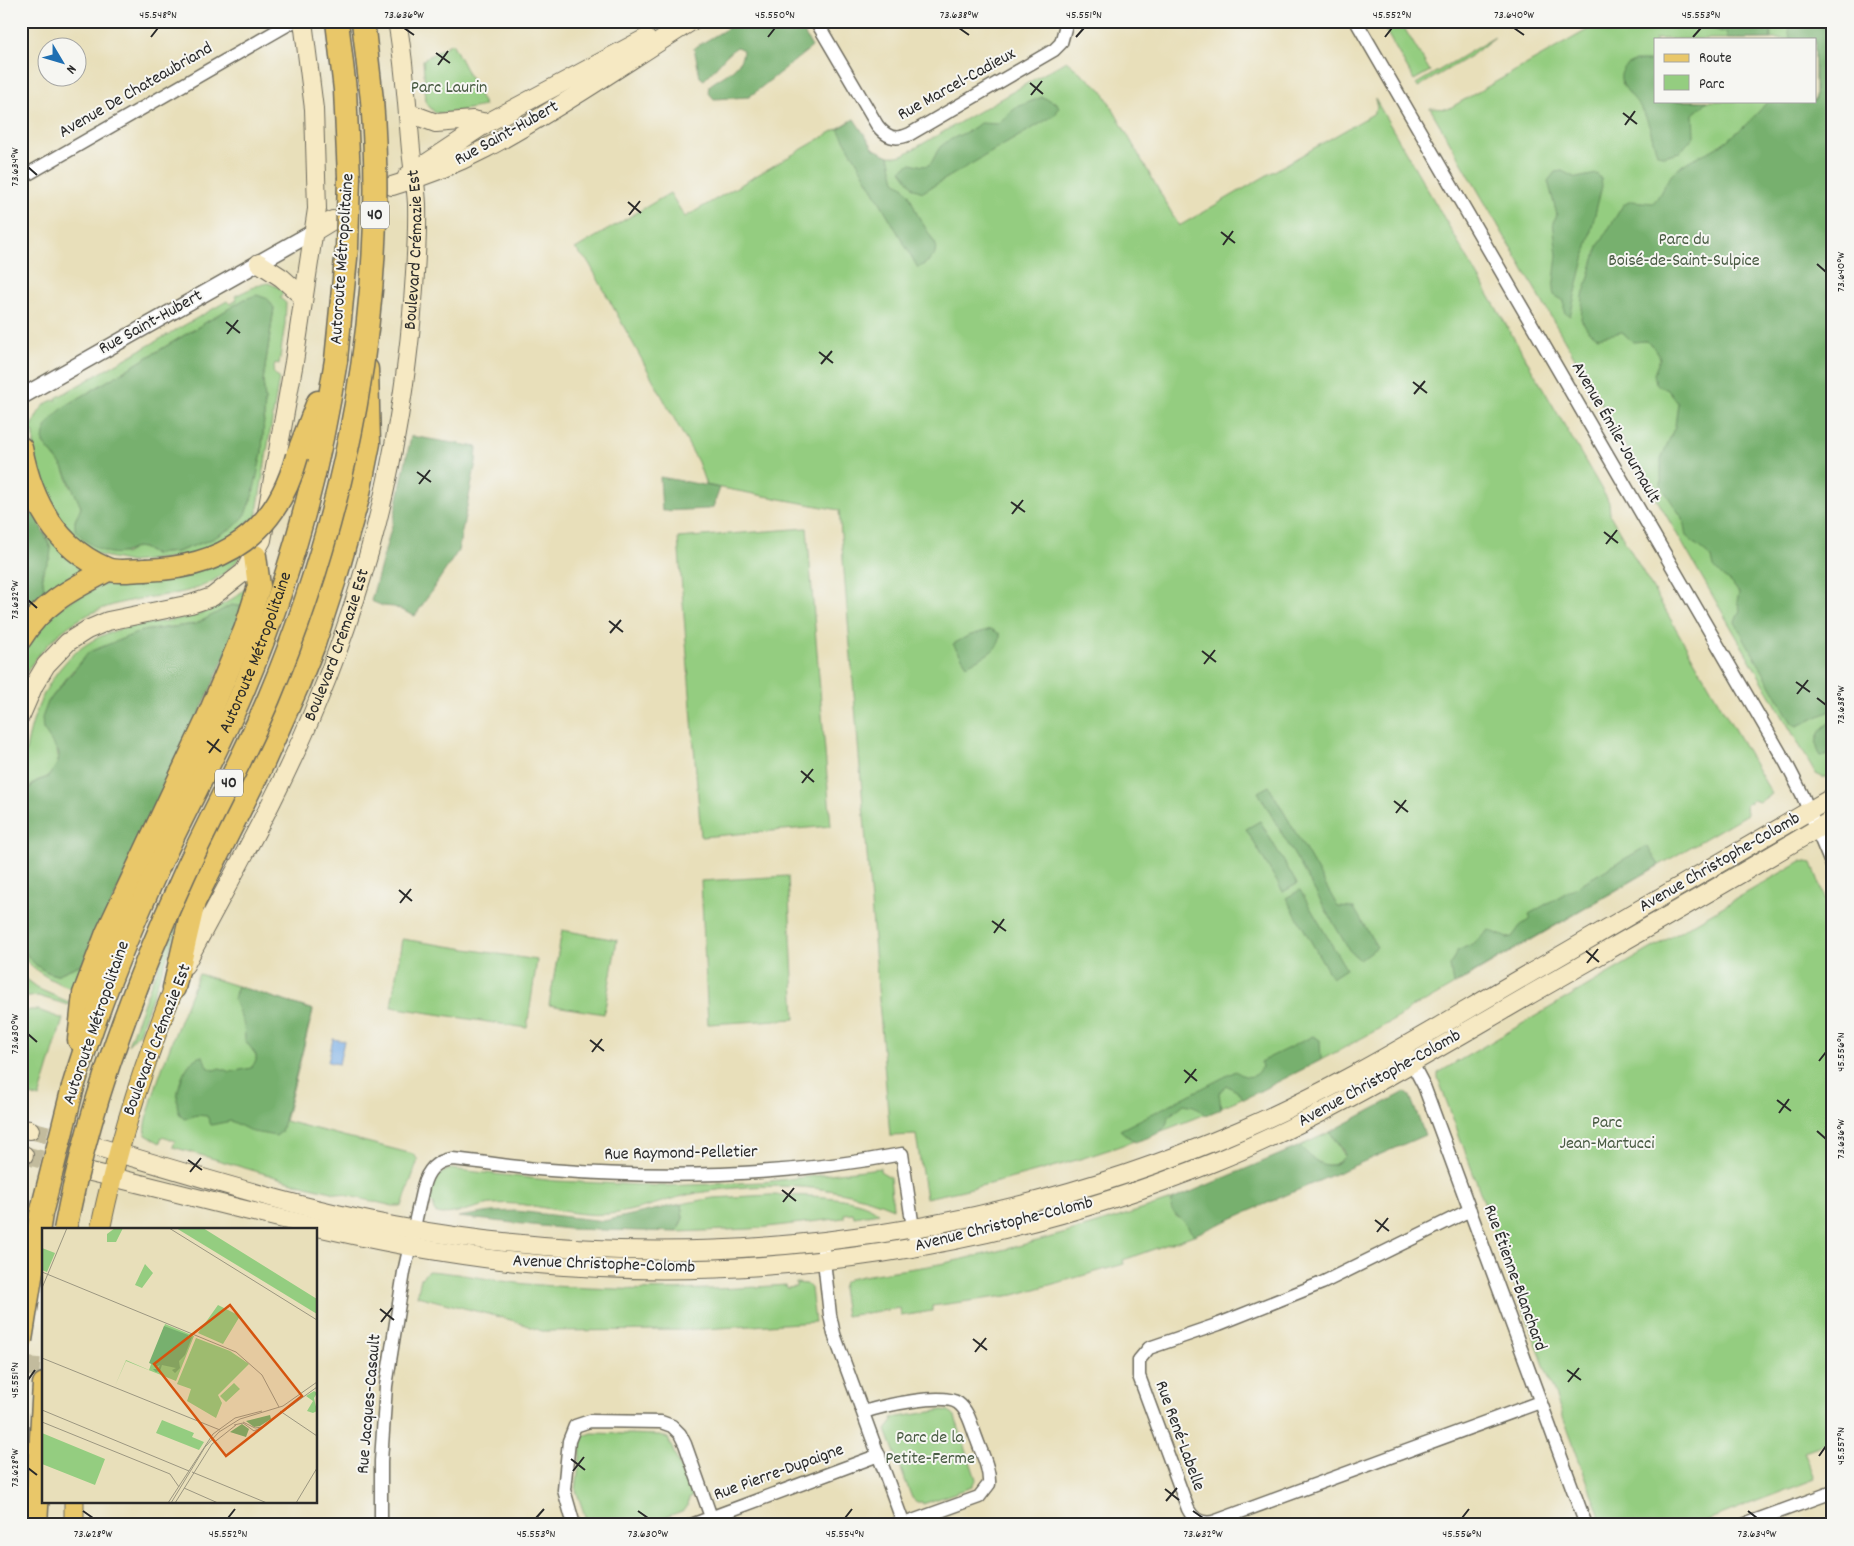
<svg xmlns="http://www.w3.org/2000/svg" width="1854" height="1546" font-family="Dekko,sans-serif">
  <rect width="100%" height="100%" fill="#f6f6f2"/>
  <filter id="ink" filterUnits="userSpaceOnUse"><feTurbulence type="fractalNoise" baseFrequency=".02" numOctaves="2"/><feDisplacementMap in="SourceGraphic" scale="10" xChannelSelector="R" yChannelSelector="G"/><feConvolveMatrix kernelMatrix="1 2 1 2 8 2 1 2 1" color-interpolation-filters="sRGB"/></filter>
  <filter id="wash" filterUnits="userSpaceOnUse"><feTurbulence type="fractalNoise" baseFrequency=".0096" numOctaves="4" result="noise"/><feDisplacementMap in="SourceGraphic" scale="20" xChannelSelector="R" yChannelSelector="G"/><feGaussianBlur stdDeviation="1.12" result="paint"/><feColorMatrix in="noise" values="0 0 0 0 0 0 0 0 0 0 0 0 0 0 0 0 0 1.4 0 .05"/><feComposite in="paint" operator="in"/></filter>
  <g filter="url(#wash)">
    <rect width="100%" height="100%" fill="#e8dfba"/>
    <path fill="#94cd80" stroke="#607c56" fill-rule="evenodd" d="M1380 21H1400L1430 71 1414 80Z
      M1603 21H1833V767L1830 769 1832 774 1824 778 1816 774 1430 108 1448 109ZM1655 39H1815V101H1655Z
      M1495 37 1472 55 1418 87 1416 84Z
      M452 43 485 106 446 113H435L426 103 423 60Z
      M1066 61 1102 90 1179 226 1373 114 1377 108 1375 99 1609 502 1610 515 1772 794 1759 802 1753 800 1746 805 1747 814 1425 1002 1413 1006 1401 1016C1246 1106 1103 1162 926 1198L916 1135 890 1136 839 510 706 485 698 462 589 263 575 249 670 193 685 217 854 119C866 139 877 164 905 154Z
      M268 283 278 287 283 292 280 298 286 303 285 324 279 364 275 363 273 372 279 378 256 518 247 522 249 525 204 554 131 562 99 555 85 547 51 509 29 446H34V433L29 432 30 428 32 427C36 416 44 399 57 400L56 398 227 301 230 304 237 300 235 296 256 286ZM245 299 274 308 263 381 265 399 262 452 249 507 212 539 177 552 153 554 143 548 136 547 125 554 75 521 81 507 79 499 71 487 63 467 43 443 45 427 64 407Z
      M807 528 831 826 701 837 678 538Z
      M45 532 84 567 85 572 45 596C45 589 41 578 43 572 48 550 56 558 45 532Z
      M247 549C205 605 167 588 110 606 70 618 41 646 21 681L23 649 30 637 53 610 100 586Z
      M248 586 246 607 231 606 196 624 142 631 73 670 48 702 43 729C56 744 66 759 49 776 45 779 39 779 35 782 26 789 24 800 21 810 21 735 42 645 129 627 171 619 215 619 248 586Z
      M1801 861 1812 863 1833 920V1441L1804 1451 1815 1479 1694 1525H1603L1438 1078V1073Z
      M788 876 795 1019 708 1024 701 881Z
      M194 884 139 1033 128 1045 151 984Z
      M562 930 617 940 604 1014 549 1005Z
      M402 939 537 960 527 1028 391 1007Z
      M21 946C30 961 40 971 56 975L84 963 74 989C53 982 36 973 21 955Z
      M199 974 313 1010 285 1121 413 1154 418 1160 402 1206H393L310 1187 173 1147 175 1141 162 1137 160 1143 146 1135C140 1116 189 998 199 974Z
      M21 975 41 990 69 1002 68 1005 38 996 21 998Z
      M30 1010H38L63 1019 39 1098 28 1094 21 1095V1013Z
      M1330 1132 1345 1156C1328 1176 1312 1159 1300 1146Z
      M880 1168V1171L890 1177 893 1208C831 1181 752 1182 687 1195 662 1201 635 1212 609 1214 570 1218 532 1200 492 1204 479 1205 443 1220 434 1211L433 1203 429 1202C433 1187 434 1175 450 1169L556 1181 663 1186 763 1182Z
      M771 1195C799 1196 858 1194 879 1213L854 1217 853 1213 844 1214V1218L750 1229 677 1232 683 1218 681 1204 713 1198Z
      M1174 1199 1171 1203 1176 1216 1186 1222 1194 1235 1123 1260 1124 1264 1014 1295 932 1306V1311L901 1316 900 1308 846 1316 842 1288 844 1282 849 1279C883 1271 919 1269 954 1261 1029 1245 1101 1224 1174 1199Z
      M428 1271C461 1273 494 1281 526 1284 613 1291 699 1292 786 1285L787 1288 796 1287V1283L807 1284 811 1288 815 1322 688 1330 542 1331 511 1320 417 1296 421 1278Z
      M943 1410 949 1411 955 1417 976 1479 972 1487 923 1504 922 1502H917L912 1498 886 1430 893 1421 892 1418Z
      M592 1433 660 1435 668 1438 692 1497 689 1498 688 1506 682 1511 644 1525H588L576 1490 582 1440 584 1436Z"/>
    <path fill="#77b06e" stroke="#516e4c" d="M740 21H797L812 47 749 97 714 99 708 92 709 86C722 75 742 70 743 50L737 47C723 56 716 69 704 80L700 77 694 48Z
      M1710 21H1770L1771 39H1728L1726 33 1713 29Z
      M1787 21H1820L1833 42V710L1797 726 1792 723 1735 622 1740 610 1737 601 1739 593 1731 582 1723 577 1714 567 1712 558 1686 536 1683 519 1661 486V459L1675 426 1678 403 1668 390 1656 384 1654 374 1660 358 1656 349 1646 341 1633 342 1622 332 1598 337 1589 332 1581 319 1583 296 1598 246 1623 205 1631 201 1653 203C1664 191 1663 181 1678 169 1689 159 1700 156 1712 150 1733 138 1752 120 1768 101H1815V39H1790Z
      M1635 61H1655V101H1708L1693 114 1694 136 1680 152 1663 156 1657 153C1652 139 1650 124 1643 111 1634 94 1603 77 1635 61Z
      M1042 97 1057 103 1059 108 1055 115 923 192 914 189 901 170 911 163C916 164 925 168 930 164 934 160 936 152 940 147 952 136 968 134 980 123L997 124 1017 107Z
      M854 119 874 149 889 156 895 181 903 186 909 194 917 214 936 245 935 254 929 261 918 268 838 129Z
      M1562 171 1576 178 1597 174 1601 179 1602 186 1570 316 1564 312V301L1554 295 1553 290 1557 255 1553 222 1557 215 1548 181 1555 172Z
      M257 295 268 299 274 308 263 381 265 399 262 452 253 494 244 517 234 527 212 539 177 552 153 554 143 548 136 547C113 562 93 549 75 530V521L81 507 63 467 43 443C43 425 52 418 64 407L245 299Z
      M411 436 477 447 476 462 458 551 415 616 394 607 383 606 371 601 394 518Z
      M660 477 720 488 713 507 708 509 662 511Z
      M24 500 30 502 51 549 50 558 42 573 45 596 21 623V501Z
      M231 605 246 607 213 684 84 963 56 975C40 971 30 961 21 946V810L27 792 35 782 48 777 58 763 59 753 43 729 42 718 48 702 89 652 142 631 196 624Z
      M991 629 1000 634C1002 651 979 658 967 665L953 644 968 636Z
      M1833 721V752L1826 756H1821C1811 742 1819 727 1833 721Z
      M1269 786 1338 907 1354 908 1377 947 1360 960 1349 950 1258 792Z
      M1260 821 1297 884 1283 892 1246 829Z
      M1647 846 1659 865 1453 985 1450 966 1457 951 1474 943 1489 930 1507 938 1512 937 1520 926 1530 919 1529 914Z
      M1300 890 1346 969 1332 978 1286 898Z
      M237 986 313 1010 281 1132 276 1136 253 1132 231 1121 211 1125 207 1116 197 1115 184 1119C167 1107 184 1056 203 1056L207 1067 214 1070 220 1068 230 1072 251 1068 256 1061V1055L245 1040 244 1025 234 1000Z
      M1313 1036 1320 1040 1321 1060 1244 1099 1238 1092 1226 1085 1219 1093 1221 1109 1206 1115 1194 1106 1184 1104 1168 1117C1167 1134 1149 1137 1135 1142L1120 1130 1236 1071C1245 1079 1258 1079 1262 1066L1260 1062Z
      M1405 1092 1410 1096 1425 1135 1194 1235C1189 1231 1188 1225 1184 1222 1177 1214 1166 1212 1174 1199L1300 1146C1312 1159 1328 1176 1345 1156L1344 1152 1330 1132Z
      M681 1204 683 1218 677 1232 569 1229 458 1217 491 1212 516 1211 604 1221Z"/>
    <path fill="#78ade6" stroke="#526c88" d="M333 1039 344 1041 339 1064 328 1062Z"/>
  </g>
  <g filter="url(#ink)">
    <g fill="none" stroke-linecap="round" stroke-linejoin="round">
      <path stroke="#c2bb9d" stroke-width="18" stroke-dasharray="18 9" stroke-linecap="butt" d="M30 1130 97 1147
        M24 1155 89 1172"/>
      <path stroke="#c2bb9d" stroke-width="19" stroke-dasharray="19 9" stroke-linecap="butt" d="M21 1366 44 1368"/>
      <defs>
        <path id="minor" d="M816 21 877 125C886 137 895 141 910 134L1054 50 1061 43 1067 21
          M1356 21 1786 763 1802 794 1833 868
          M21 178 294 21
          M1403 1046 1424 1086 1586 1525
          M1470 1210 1322 1283 1219 1324 1149 1348 1139 1360V1376L1188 1509C1194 1521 1204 1525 1216 1521L1540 1402
          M822 1242 830 1315 834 1334 904 1525
          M864 1412C882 1406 943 1392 958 1403 969 1411 972 1428 977 1440 982 1454 990 1469 989 1484L979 1497 904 1524
          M381 1525V1461L386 1386 404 1272 423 1187C427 1171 435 1161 452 1159 485 1162 517 1168 550 1170 668 1179 787 1176 902 1154L916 1248
          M574 1525 564 1490 569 1441 575 1426 590 1421 661 1422 672 1426 680 1434 685 1444 711 1517
          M691 1525 879 1455
          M1743 1525 1833 1492"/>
        <path id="tertiary" d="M21 397 315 231"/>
        <g id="secondary">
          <path d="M409 113 436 123 473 120 487 123"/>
          <path d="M407 176 487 123 646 38"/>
          <path d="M392 186C460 167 514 134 573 97 613 72 652 46 692 21"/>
          <path d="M315 231 333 220"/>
          <path d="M259 263 282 278 303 297"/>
          <path d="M21 715 34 685 46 665 68 642 87 630 108 621 191 604 212 597 244 572 262 540 294 362 317 209 314 109 303 21"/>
          <path id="s1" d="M185 965C230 879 280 794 317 703 369 579 400 448 412 314 415 277 418 241 417 204 416 186 413 168 411 150 407 107 405 64 397 21"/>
          <path d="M21 1129 30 1130"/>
          <path d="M98 1147C196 1176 294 1207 394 1226 679 1279 975 1245 1241 1130 1332 1091 1417 1039 1503 989 1613 925 1723 861 1833 797"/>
          <path d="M21 1154 24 1155"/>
          <path d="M91 1172C240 1207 386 1251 538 1264 767 1284 1001 1248 1214 1162 1323 1118 1424 1056 1526 997 1629 938 1732 880 1833 819"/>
        </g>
        <path id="primary" d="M100 1230C118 1144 141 1070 174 988
          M74 1502V1525"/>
        <g id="motorway">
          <path d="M337 21 345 90 349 177"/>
          <path d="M363 21 372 100"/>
          <path d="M21 448C31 500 56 548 107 569 117 573 134 570 145 570"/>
          <path d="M297 456 318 402"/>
          <path d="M21 638C42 603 74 588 108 570"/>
          <path d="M174 988 194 902 264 761 297 687 313 647 336 576 358 498 369 443 367 369"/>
          <path d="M79 1040 84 994 107 933 206 722 245 630 259 586 255 556"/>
          <path id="s2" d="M73 1087C97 1007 129 930 164 855 191 798 221 744 245 686 289 582 319 472 336 360"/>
          <path d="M36 1525 44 1384"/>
        </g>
      </defs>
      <use href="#minor" stroke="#6d6a5d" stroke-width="15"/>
      <use href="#tertiary" stroke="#6d6a5d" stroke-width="18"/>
      <use href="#secondary" stroke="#6d6a5d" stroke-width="20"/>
      <use href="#primary" stroke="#6d6a5d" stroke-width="21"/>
      <use href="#motorway" stroke="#6d6a5d" stroke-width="25"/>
      <use href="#minor" stroke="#fff" stroke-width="12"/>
      <use href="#tertiary" stroke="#fff" stroke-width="15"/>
      <use href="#secondary" stroke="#f6e9c3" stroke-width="18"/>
      <use href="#primary" stroke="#e9c769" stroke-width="19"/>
      <use href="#motorway" stroke="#e9c769" stroke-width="22"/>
      <defs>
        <path id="motorway-bridge" d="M336 360 347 248 349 177
          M145 570C223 568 276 534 297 456
          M65 1230C88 1107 132 989 184 875 211 816 243 759 269 698 347 512 388 303 372 100
          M21 1340 41 1214 73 1087"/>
      </defs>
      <use href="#motorway-bridge" stroke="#6d6a5d" stroke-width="25" stroke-linecap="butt"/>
      <use href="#motorway-bridge" stroke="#e9c769" stroke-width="22"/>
    </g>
  </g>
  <path fill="none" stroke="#2b2b2b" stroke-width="2" d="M404 28 414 35M959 28 969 35M1514 28 1524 35M151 37 158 28M768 37 775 28M1076 37 1084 28M1385 37 1392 28M1693 37 1701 28M436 53 450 63M438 65 448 51M1030 83 1043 94M1031 95 1042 81M1623 113 1637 124M1625 125 1635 111M28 167 37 175M628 202 641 213M629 215 640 201M1221 232 1235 243M1223 245 1233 231M1817 264 1826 272M226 322 240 333M227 334 238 320M819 352 833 363M821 364 832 351M1413 382 1427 393M1414 394 1425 381M417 472 431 482M419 484 430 470M1011 502 1025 512M1012 514 1023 500M1604 532 1618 543M1606 544 1617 530M28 600 37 608M609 621 623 632M610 633 621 620M1202 651 1216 662M1204 664 1215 650M1796 682 1810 692M1797 694 1808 680M1817 698 1826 705M207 741 221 752M209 753 219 739M801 771 814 782M802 783 813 769M1394 801 1408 812M1396 813 1406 800M399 890 412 901M400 903 411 889M992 921 1006 931M994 933 1004 919M1586 951 1599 962M1587 963 1598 949M28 1034 37 1042M590 1040 604 1051M592 1052 602 1039M1819 1061 1826 1052M1184 1070 1197 1081M1185 1083 1196 1069M1777 1100 1791 1111M1779 1113 1789 1099M1817 1131 1826 1139M188 1160 202 1170M190 1172 201 1158M782 1190 796 1201M783 1202 794 1188M1375 1220 1389 1231M1377 1232 1388 1218M380 1309 394 1320M381 1322 392 1308M973 1339 987 1350M975 1352 986 1338M1567 1370 1581 1380M28 1380 35 1370M1568 1382 1579 1368M1819 1456 1826 1446M571 1459 585 1470M28 1468 37 1475M573 1471 584 1457M1165 1489 1179 1500M1166 1501 1177 1488M83 1511 93 1518M638 1511 648 1518M1193 1511 1203 1518M1748 1511 1757 1518M228 1518 235 1509M536 1518 544 1509M845 1518 852 1509M1462 1518 1469 1509"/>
  <g text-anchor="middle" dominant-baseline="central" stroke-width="4" stroke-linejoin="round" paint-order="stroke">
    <g fill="#f6f6f2" stroke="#686867" stroke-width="1">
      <rect x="361" y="201.5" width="28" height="27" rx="4"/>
      <rect x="215" y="769.5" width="28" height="27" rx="4"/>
    </g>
    <g font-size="16" font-weight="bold" fill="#2b2b2b">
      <text x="375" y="215">40</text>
      <text x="229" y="783">40</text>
    </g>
    <g font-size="18" fill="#2b2b2b" stroke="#f6f6f2">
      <text transform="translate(957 85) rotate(-29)">Rue Marcel-Cadieux</text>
      <text transform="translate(136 91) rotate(-30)">Avenue De Chateaubriand</text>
      <text transform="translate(507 134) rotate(-29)">Rue Saint-Hubert</text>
      <text stroke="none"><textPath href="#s1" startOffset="760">Boulevard Crémazie Est</textPath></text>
      <text transform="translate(343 259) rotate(-86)">Autoroute Métropolitaine</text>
      <text transform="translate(151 323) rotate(-29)">Rue Saint-Hubert</text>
      <text transform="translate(1615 433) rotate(60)">Avenue Émile-Journault</text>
      <text stroke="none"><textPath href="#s1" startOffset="355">Boulevard Crémazie Est</textPath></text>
      <text stroke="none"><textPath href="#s2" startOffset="472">Autoroute Métropolitaine</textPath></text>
      <text transform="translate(1720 863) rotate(-30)">Avenue Christophe-Colomb</text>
      <text transform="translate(97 1023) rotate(-71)">Autoroute Métropolitaine</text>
      <text transform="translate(158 1040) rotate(-69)">Boulevard Crémazie Est</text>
      <text transform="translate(1380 1079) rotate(-29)">Avenue Christophe-Colomb</text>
      <text transform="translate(681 1154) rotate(-1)">Rue Raymond-Pelletier</text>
      <text transform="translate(1004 1225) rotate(-14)">Avenue Christophe-Colomb</text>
      <text transform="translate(604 1265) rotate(2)">Avenue Christophe-Colomb</text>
      <text transform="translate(1514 1278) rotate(70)">Rue Étienne-Blanchard</text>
      <text transform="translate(370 1404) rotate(-85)">Rue Jacques-Casault</text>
      <text transform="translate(1179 1436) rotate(70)">Rue René-Labelle</text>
      <text transform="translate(779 1473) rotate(-20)">Rue Pierre-Dupaigne</text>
    </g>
    <g font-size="18" fill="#4a5c44" stroke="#f6f6f2">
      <text x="449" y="88">Parc Laurin</text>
      <text x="1684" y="240">Parc du<tspan x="1684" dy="21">Boisé-de-Saint-Sulpice</tspan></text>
      <text x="1607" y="1123">Parc<tspan x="1607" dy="21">Jean-Martucci</tspan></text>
      <text x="930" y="1438">Parc de la<tspan x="930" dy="21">Petite-Ferme</tspan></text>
    </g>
  </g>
  <g transform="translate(42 1228)">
    <rect width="275" height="275" fill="#e8dfba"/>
    <path d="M73 0H81L74 14H65V6ZM134 0H161L275 71V86ZM0 20 13 25 5 44 0 42ZM103 36 111 45 100 60 93 57ZM176 77 198 88 181 116 156 105ZM123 96 152 108 134 153 84 133 73 158 84 132 107 142ZM154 110 188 123 207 136 176 167 180 175 174 190 145 173 149 161 135 156ZM192 155 198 161 184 174 178 168ZM272 163 275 165 272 170 275 183 271 185 265 183 271 173 264 168ZM120 192 152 205 150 209 162 214 157 222 114 205ZM0 205 63 231 53 257 0 236Z" fill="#94cd80"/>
    <path d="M122 98 146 107V110L150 109 143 127 137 133 138 140 133 145 130 142 134 140 120 137 118 143 114 144 111 141H116L118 137 114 139V134L112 137 107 135ZM228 187 229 191 218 198 212 199 204 193ZM200 196 207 201 204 209 188 204Z" fill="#77b06e"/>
    <path fill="none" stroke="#9c9781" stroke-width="1" d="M127 0 275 92M0 44 194 124 220 147 237 179M0 60 25 0M0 130 178 202M0 182 147 243M238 183 275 208M0 194 128 246 137 259M201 194 213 200 220 199 275 159M192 197 201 195 212 203 220 199M150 244 225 275M142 260 176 275M126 275 171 206 193 190 220 183M129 275 163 219 177 204 198 191 241 178 275 154M133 275 170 216 194 197M254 275 275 240"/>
    <path fill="#d5540f" fill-opacity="0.15" stroke="#d5540f" stroke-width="2.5" d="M188 77 260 168 184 228 112 136Z"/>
    <rect width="275" height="275" fill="none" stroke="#2b2b2b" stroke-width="2.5"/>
  </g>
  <rect width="1854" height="1546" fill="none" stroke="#f6f6f2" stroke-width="55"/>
  <rect x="1654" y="38" width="162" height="65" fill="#f6f6f2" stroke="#a5a5a2"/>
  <rect x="1664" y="54" width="25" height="8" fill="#e9c769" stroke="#a5a5a2"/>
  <text x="1699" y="62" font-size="15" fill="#2b2b2b">Route</text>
  <rect x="1664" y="75" width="25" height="15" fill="#94cd80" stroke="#a5a5a2"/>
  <text x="1699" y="88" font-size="15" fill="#2b2b2b">Parc</text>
  <g transform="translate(62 62) rotate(128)"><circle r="24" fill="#f6f6f2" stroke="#a5a5a2"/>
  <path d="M0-4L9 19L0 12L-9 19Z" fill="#1f6fb2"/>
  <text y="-8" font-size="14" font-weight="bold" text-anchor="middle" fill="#2b2b2b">N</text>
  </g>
  <rect x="28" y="28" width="1798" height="1490" fill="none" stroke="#2b2b2b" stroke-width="2"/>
  <g font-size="12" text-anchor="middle" fill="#2b2b2b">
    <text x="158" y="18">45.548°N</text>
    <text x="404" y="18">73.636°W</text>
    <text x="775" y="18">45.550°N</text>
    <text x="959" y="18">73.638°W</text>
    <text x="1084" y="18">45.551°N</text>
    <text x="1392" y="18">45.552°N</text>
    <text x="1514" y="18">73.640°W</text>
    <text x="1701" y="18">45.553°N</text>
    <text transform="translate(14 167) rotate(-90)" y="4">73.634°W</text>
    <text transform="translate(1840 272) rotate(-90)" y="4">73.640°W</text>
    <text transform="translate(14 600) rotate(-90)" y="4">73.632°W</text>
    <text transform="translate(1840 705) rotate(-90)" y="4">73.638°W</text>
    <text transform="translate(14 1034) rotate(-90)" y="4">73.630°W</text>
    <text transform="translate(1840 1052) rotate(-90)" y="4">45.556°N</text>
    <text transform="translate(1840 1139) rotate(-90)" y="4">73.636°W</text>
    <text transform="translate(14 1380) rotate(-90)" y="4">45.551°N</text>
    <text transform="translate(1840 1446) rotate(-90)" y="4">45.557°N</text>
    <text transform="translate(14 1468) rotate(-90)" y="4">73.628°W</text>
    <text x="93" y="1537">73.628°W</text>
    <text x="228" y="1537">45.552°N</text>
    <text x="536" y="1537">45.553°N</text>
    <text x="648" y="1537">73.630°W</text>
    <text x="845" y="1537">45.554°N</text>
    <text x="1203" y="1537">73.632°W</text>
    <text x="1462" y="1537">45.556°N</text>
    <text x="1757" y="1537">73.634°W</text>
  </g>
</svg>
